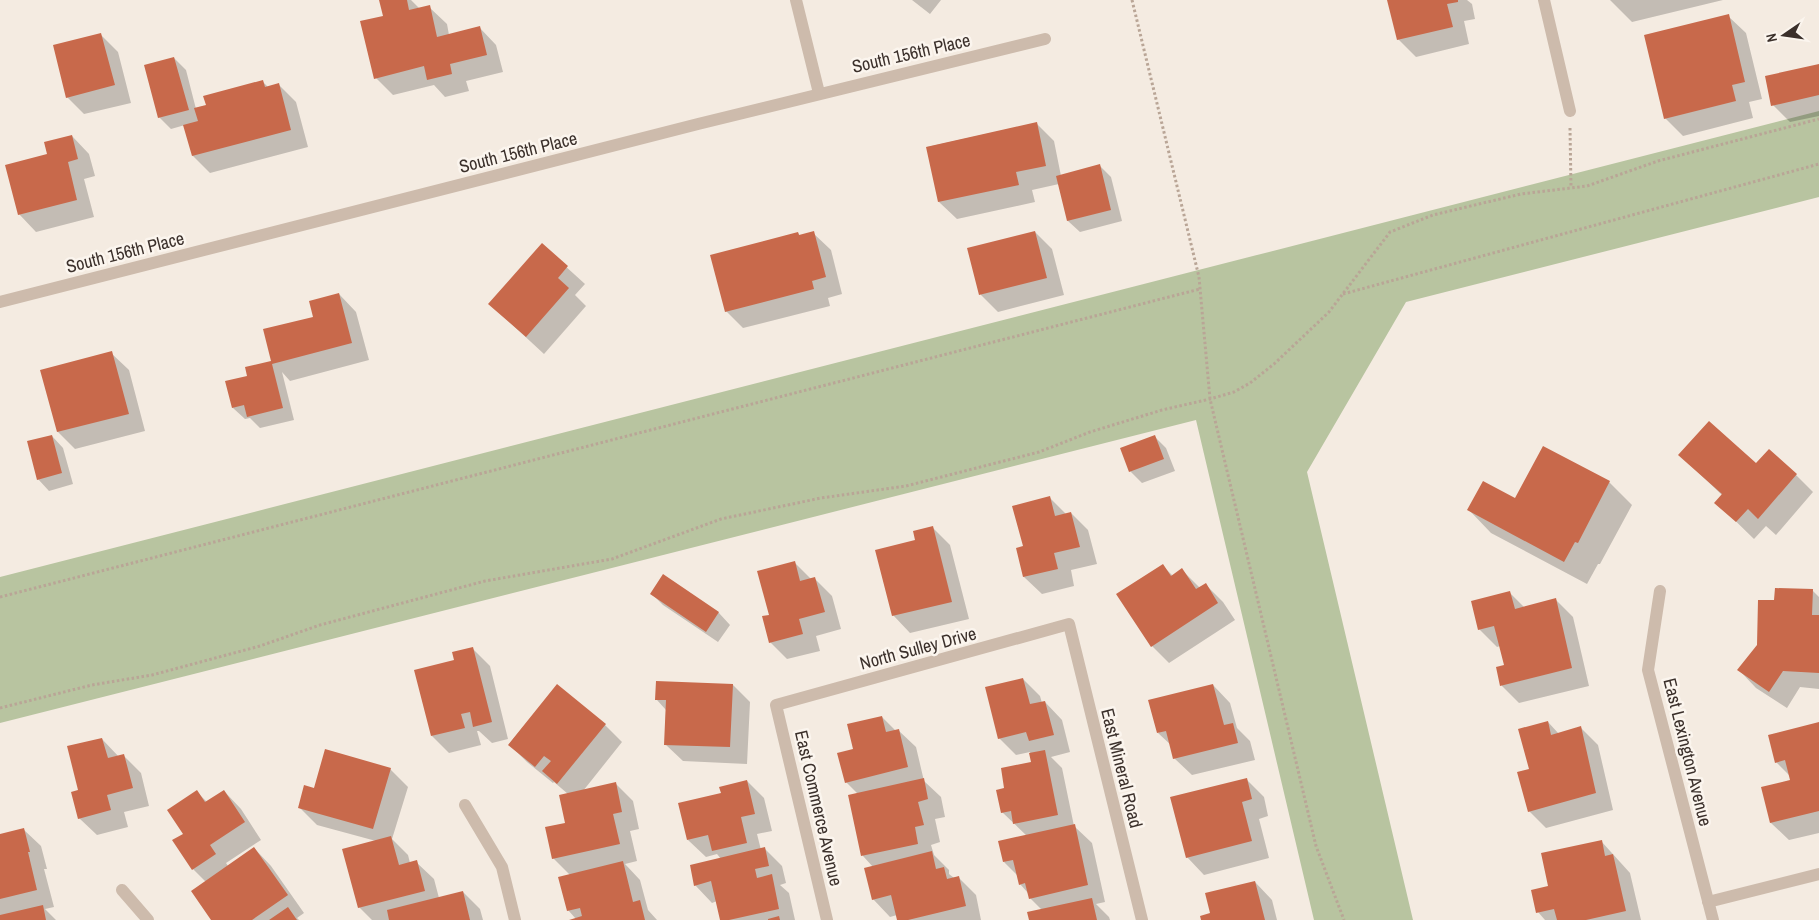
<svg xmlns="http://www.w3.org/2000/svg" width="1819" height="920" font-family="'Archivo Narrow',sans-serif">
  <rect width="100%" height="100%" fill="#f4ebe1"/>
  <path fill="#b8c4a0" d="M1819 111V197L1406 302 1307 472 1413 920H1314L1196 420 0 723V577Z"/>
  <path fill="#0003" d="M381 0H411L420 9 429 7 447 24 449 35 479 27 496 45 503 72 466 81 469 91 445 97 434 85 393 95 376 78 385 17Z
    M912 0H941L930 14Z
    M1389 0H1467L1472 4 1475 19 1464 21 1469 44 1416 57 1398 39Z
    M1610 0H1723L1632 22Z
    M1728 16 1746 33 1762 99 1749 102 1753 118 1683 136 1665 118Z
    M101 35 118 52 131 103 84 114 67 97Z
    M174 58 186 70 196 109 207 106 262 81 268 87 278 84 296 102 308 147 210 173 193 156 185 125 171 129 159 117Z
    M1819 65V116L1790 122 1773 105Z
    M1036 123 1054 141 1061 176 1100 166 1111 177 1122 221 1080 232 1068 221 1059 184 1032 190 1035 202 957 219 939 202 927 147Z
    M72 136 89 154 95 176 84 179 94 217 36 232 19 214 48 155Z
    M1035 232 1052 249 1064 295 998 312 981 295 969 249Z
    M798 233 800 236 813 233 831 250 842 294 828 298 830 306 743 328 726 311Z
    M542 245 585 284 575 295 586 306 544 354 490 304Z
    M339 294 356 312 369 360 290 381 282 372 294 420 260 428 250 418 245 419 233 408 249 377 273 362 314 318Z
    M111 353 129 370 145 431 75 449 58 432 42 371Z
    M52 436 63 448 73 484 49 491 38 479Z
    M1155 437 1166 448 1175 471 1142 483 1130 471Z
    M1680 455 1756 465 1796 475 1813 492 1776 535 1766 526 1754 539 1716 502 1722 495Z
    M1609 482 1632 505 1600 564H1598L1587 584 1491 533 1469 510Z
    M1050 498 1066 514 1071 513 1088 530 1097 564 1071 570 1074 586 1042 594 1024 577 1017 549 1024 547Z
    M933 528 950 545 969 619 910 633 893 615 917 541Z
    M794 562 812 580 815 579 832 596 841 629 816 636 820 651 787 659 770 642V616Z
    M1163 566 1173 576 1182 570 1200 588 1206 585 1223 602 1235 620 1169 663 1152 646Z
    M663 576 719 613 730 625 718 642 663 605 652 594Z
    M1812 590 1819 597V689L1800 687 1787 708 1756 688 1739 670 1758 645 1776 601Z
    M1510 593 1525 608 1556 600 1573 617 1589 686 1519 703 1502 686 1497 668 1505 666 1500 646 1497 647 1479 629Z
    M472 648 490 666 508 739 492 743 479 731H477L481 745 449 753 432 736 455 661Z
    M1023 679 1040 696 1042 703 1045 702 1062 720 1070 752 1051 757 1062 768 1074 826 1092 843 1105 902 1096 904 1109 917 1110 920H1030L1042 910 1030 898 1028 893 1020 884 1018 876 1004 862 1027 836 1002 812 1006 789 1033 763 1030 752 1016 755 999 738Z
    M733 685 750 702 747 764 683 761 665 744 666 710 657 700Z
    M1213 685 1230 703 1237 728 1250 741 1255 760 1192 775 1174 758 1172 746 1158 733Z
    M557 686 605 725 622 742 583 791 616 784 633 801 639 829 630 831 637 861 625 864 640 880 648 910 657 920H571L576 919 568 910 570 875 553 858 566 824 568 794 554 782 553 783 527 762 509 744Z
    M882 717 896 731 898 730 916 747 924 781 941 797 945 817 935 819 940 842 931 845 934 855 949 870V874L954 878 958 877 976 895 981 920H898L897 915 890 917 873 899V867L863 856 849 796 858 794 846 782 854 750Z
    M1548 722 1559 734 1581 728 1598 745 1613 810 1546 828 1529 811 1531 770Z
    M1819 723V833L1789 840 1771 823 1763 788 1791 781 1790 776 1776 762Z
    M102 739 119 757 123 755 141 773 149 806 124 812 128 827 97 835 79 818 80 791Z
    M390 769 408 787 392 839 408 855 410 863 416 862 434 879 439 898 463 892 480 909 483 920H372L359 907 376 841 317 825 299 807 315 789Z
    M1246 779 1264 797 1268 816 1259 819 1269 858 1204 875 1187 857Z
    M747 781 764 798 772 831 757 834 761 850 765 849 782 866 786 883 780 885 789 893 795 920H721L717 901 712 903 695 885 721 859 717 854 706 857 688 840 722 794Z
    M224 791 241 809 261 840 226 863 228 866 254 848 271 866 304 913 297 918 299 920H213L206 882 193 869 185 834 197 792 207 802Z
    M23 829 41 846 47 869H44L54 907 45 909 56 920H0V835Z
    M1601 841 1630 873 1641 920H1545L1538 912 1550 887Z
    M1255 882 1272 900 1277 920H1202Z"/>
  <path fill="#c8694b" d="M379 0H407L409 10 430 5 437 37 480 26 487 55 450 64 452 74 427 80 424 66 374 79 360 21 383 16Z
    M1387 0H1458V2L1447 4 1453 27 1397 40Z
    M1729 14 1745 82 1732 85 1736 101 1664 119 1644 35Z
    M101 33 115 85 66 98 53 45Z
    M174 57 189 110 158 118 144 65Z
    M1819 64V95L1771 106 1765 76Z
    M263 80 265 87 279 83 291 130 192 156 183 125 198 121 194 108 206 105 203 96Z
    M1037 122 1046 166 1016 172 1019 185 938 202 926 147Z
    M72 135 78 159 68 162 77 200 18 215 5 165 47 154 44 142Z
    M1100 164 1111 210 1067 221 1056 176Z
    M814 231 826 277 812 281 814 289 725 312 710 255 798 232 799 235Z
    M1035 231 1047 278 979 295 967 248Z
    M542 243 568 266 558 278 569 288 526 337 488 304Z
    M339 293 352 343 272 364 283 408 247 417 244 405 232 408 225 381 247 376 245 367 271 361 263 329 313 317 309 301Z
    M112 351 129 414 57 432 40 370Z
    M1709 421 1756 463 1769 449 1797 474 1758 519 1748 509 1736 522 1714 503 1722 494 1678 455Z
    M52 435 62 473 37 480 27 441Z
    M1155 435 1164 459 1129 472 1120 448Z
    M1543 446 1610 481 1578 543 1575 542 1564 562 1467 510 1483 481 1515 498Z
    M1050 496 1055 516 1071 512 1080 547 1054 553 1058 569 1023 577 1016 548 1023 546 1012 506Z
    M933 526 952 602 892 616 875 550 915 540 913 531Z
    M795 561 800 581 815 577 825 612 799 619 803 634 769 643 762 616 769 615 757 571Z
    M1163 564 1171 576 1182 568 1196 589 1206 583 1218 603 1151 647 1116 594Z
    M663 574 719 612 706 632 650 594Z
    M1775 588 1813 589 1812 615H1819V673L1783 671 1769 692 1737 670 1757 645 1758 600H1774Z
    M1510 591 1515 609 1556 598 1572 668 1500 686 1496 667 1504 665 1494 626 1478 630 1471 601Z
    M473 647 492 722 473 727 470 712 461 714 465 728 431 736 414 670 454 660 452 652Z
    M1023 678 1030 704 1045 701 1054 735 1029 741 1026 732 998 739 985 687Z
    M656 681 733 684 730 747 664 745 666 700H655Z
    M557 684 606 724 557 784 542 771 551 761 544 756 535 767 508 745Z
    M1213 684 1224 725 1233 723 1238 743 1173 759 1166 731 1157 733 1148 700Z
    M882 716 886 732 899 729 908 767 845 783 837 753 853 749 847 724Z
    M1548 721 1551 735 1581 726 1596 793 1528 812 1517 772 1529 769 1518 729Z
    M1819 722V811L1770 823 1761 787 1790 780 1785 760 1775 763 1768 735Z
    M102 738 108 758 124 754 133 788 107 795 111 810 78 819 71 792 78 790 67 746Z
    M325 749 391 768 373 829 298 808 304 785 314 788Z
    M1045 750 1058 815 1013 824 1011 811 1001 813 996 790 1004 788 1001 768 1031 762 1029 753Z
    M924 778 928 799 918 802 924 825 915 827 918 844 861 856 848 795Z
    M1247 778 1252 799 1242 802 1252 841 1186 858 1170 797Z
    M747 780 755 814 741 817 747 843 712 851 708 835 687 840 678 803 721 793 719 787Z
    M616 782 622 812 613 814 620 844 552 859 545 827 565 823 559 795Z
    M197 790 205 802 224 790 245 822 210 845 216 854 192 870 172 840 183 834 167 810Z
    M1075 824 1088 885 1029 899 1025 883 1019 885 1013 860 1003 862 998 841Z
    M24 828 30 852H28L37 890 0 899V834Z
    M391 836 399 865 417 860 425 891 358 908 342 849Z
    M1602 840 1605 856 1613 854 1626 911 1586 920H1557L1554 909 1536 913 1531 890 1548 886 1541 853Z
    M254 847 288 895 252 920H211L191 891Z
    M765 847 769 866 755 869 757 878 772 874 779 909 729 920H720L711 881 694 886 690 865Z
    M932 851 936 869 944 867 947 879 959 876 966 906 908 920H897L891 895 872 900 864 868Z
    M623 861 633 902 640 900 645 920H569L582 916 580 908 567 911 558 877Z
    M1255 881 1265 920H1201L1200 916 1210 913 1205 893Z
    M463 891 470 920H389L387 910Z
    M1092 898 1097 920H1029L1027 912Z
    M43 905 46 920H0V915Z
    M288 907 297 920H269Z
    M779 916 780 920H768V919Z"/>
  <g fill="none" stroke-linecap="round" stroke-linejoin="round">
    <path stroke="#b9a596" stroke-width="3" stroke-dasharray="2.5 2.5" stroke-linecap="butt" d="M1132 0 1199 277 1210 399 1316 846 1344 920
      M1570 128 1571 187
      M1343 294 1819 164
      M0 597 1200 289
      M0 708 92 685 152 675 260 646 320 625 485 581 612 559 721 519 821 498 906 486 1039 452 1090 432 1162 410 1210 399 1234 392 1250 383 1274 364 1329 312 1390 232 1433 215 1521 194 1587 186 1658 161 1819 119"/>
    <path stroke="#cdbbac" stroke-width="12" d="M796 0 819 93
      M1544 0 1570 111
      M0 302 698 124 1045 39
      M1660 591 1648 670 1713 920
      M465 805 502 867 515 920
      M122 890 148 920
      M1708 902 1819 874
      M827 920 776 705 1069 624 1142 920"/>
  </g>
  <g text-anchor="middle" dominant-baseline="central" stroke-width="5" stroke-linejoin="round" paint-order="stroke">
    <g font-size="18" fill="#3b302b" stroke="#fbf5ee">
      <text transform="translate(911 53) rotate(-13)">South 156th Place</text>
      <text transform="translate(518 152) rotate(-14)">South 156th Place</text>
      <text transform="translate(125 252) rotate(-14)">South 156th Place</text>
      <text transform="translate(918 648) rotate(-15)">North Sulley Drive</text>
      <text transform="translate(1688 752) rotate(76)">East Lexington Avenue</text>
      <text transform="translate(1122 768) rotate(76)">East Mineral Road</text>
      <text transform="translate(819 808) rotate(77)">East Commerce Avenue</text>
    </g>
  </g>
  <g transform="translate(1784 35) rotate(257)" stroke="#fbf5ee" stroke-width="4" paint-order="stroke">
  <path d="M0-4L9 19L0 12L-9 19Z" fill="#3b302b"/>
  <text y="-8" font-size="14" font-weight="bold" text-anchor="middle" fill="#3b302b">N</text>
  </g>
</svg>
